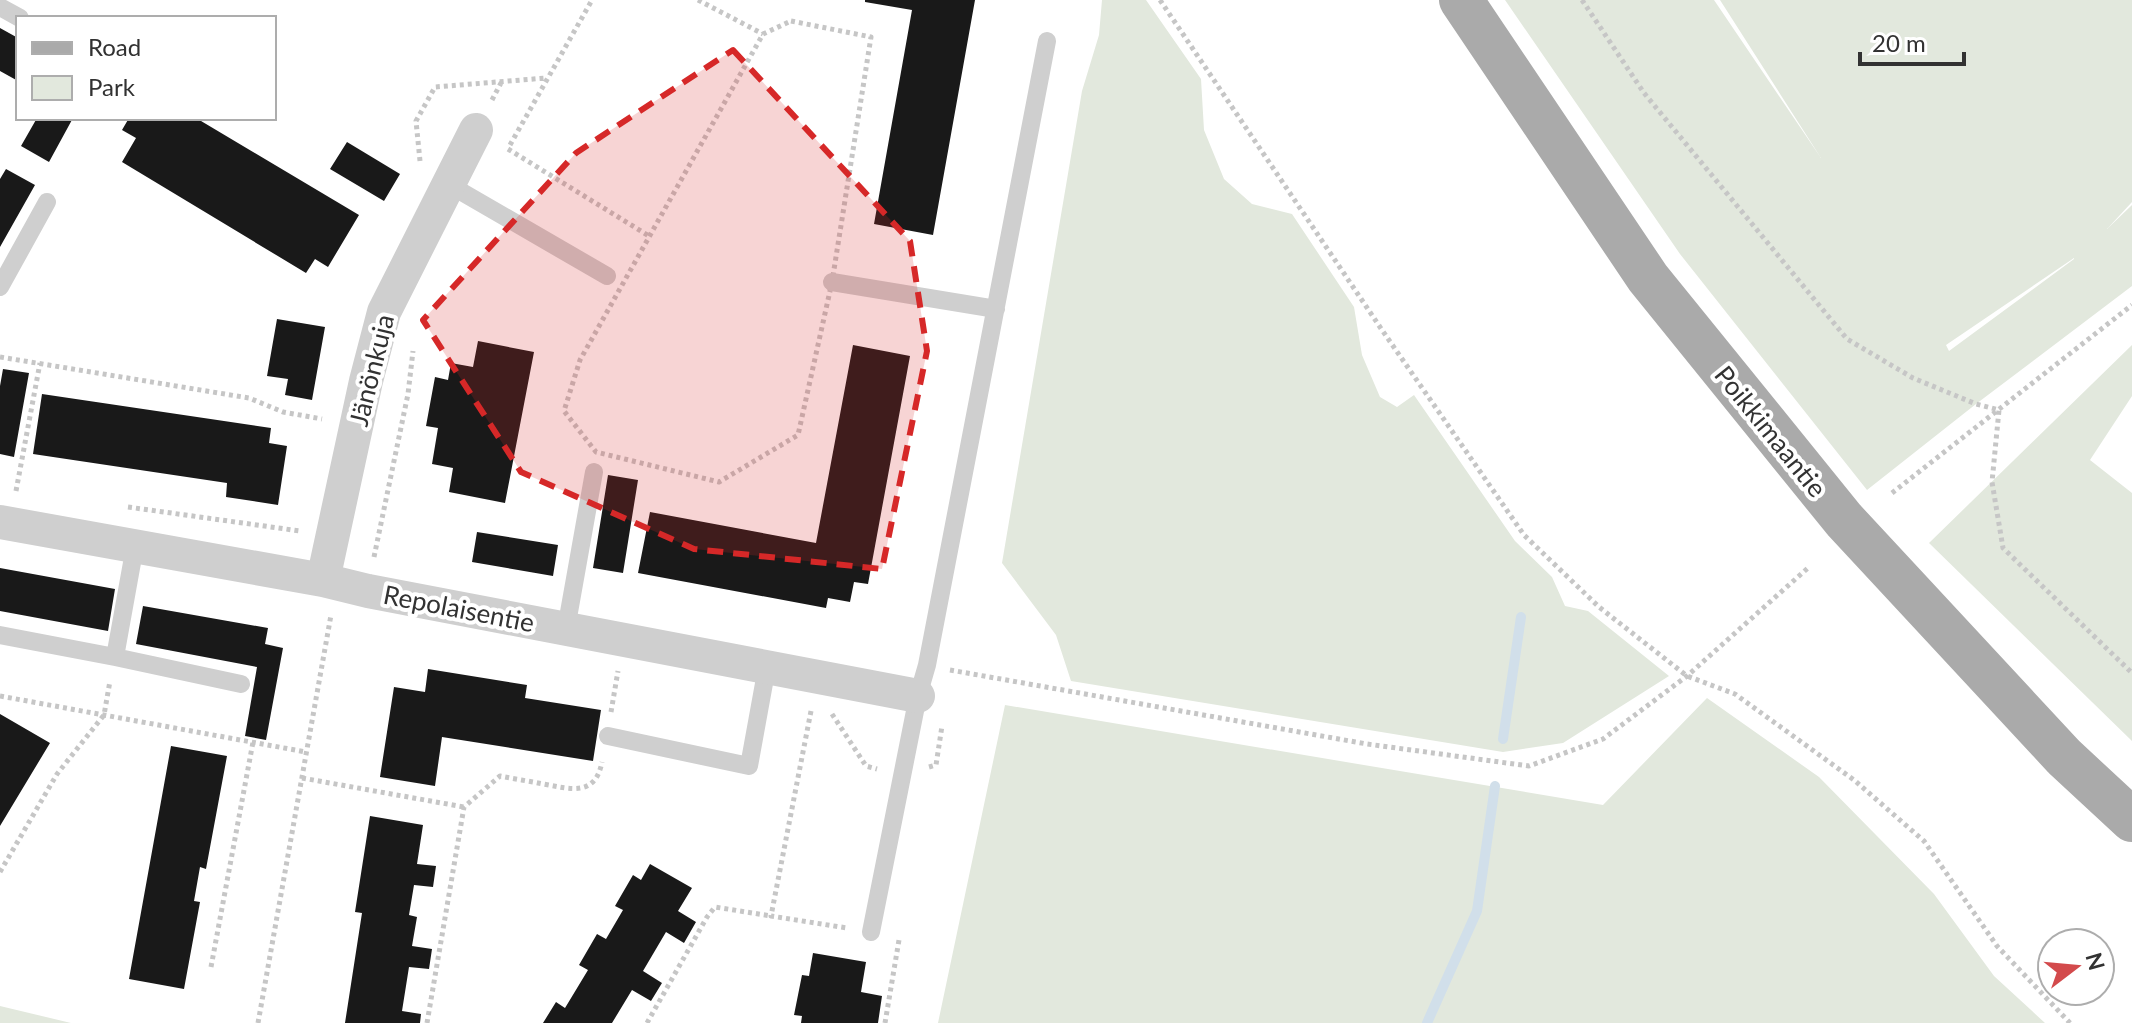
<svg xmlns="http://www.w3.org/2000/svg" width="2132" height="1023" font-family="Lato,sans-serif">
  <rect width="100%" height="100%" fill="#fff"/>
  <path fill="#e2e8dd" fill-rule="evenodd" d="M1102 0H1146L1201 79 1204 130 1224 179 1252 204 1292 214 1354 307 1362 355 1380 397 1397 407 1414 395 1515 541 1552 577 1565 606 1588 611 1669 676 1563 743 1503 752 1071 681 1056 635 1002 563 1082 91 1099 35Z
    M1505 0H1714L1821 158 1720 0H2132V202L2107 229 2132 205V286L1976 404 1867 490 1680 254ZM2074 258V259L1949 351 1946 345Z
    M2132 345V396L2090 460 2132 493V741L1929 543Z
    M1707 698 1819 777 1934 894 1994 976 2045 1023H938L1005 705 1603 805Z
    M0 1006 71 1023H0Z"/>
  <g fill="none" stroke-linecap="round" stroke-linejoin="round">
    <path stroke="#d1dfea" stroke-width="10" d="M1503 739 1521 617
      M1427 1023 1477 911 1495 786"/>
  </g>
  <path fill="#191919" d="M865 0H975L933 235 874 224 912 10 865 2Z
    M0 28 18 38V81L0 71Z
    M37 118H73L49 162 21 146Z
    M129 118H196L359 215 328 267 315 259 306 273 122 162 136 138 122 130Z
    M347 142 400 174 384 201 330 169Z
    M6 169 35 185 0 247V179Z
    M277 319 325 327 312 400 285 395 288 379 267 376Z
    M478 341 534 352 505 503 449 492 453 468 432 464 438 428 426 426 435 377 448 380 451 363 473 367Z
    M853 345 910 356 868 584 854 582 850 602 828 598 826 608 638 573 650 512 816 543Z
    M3 369 29 373 14 457 0 454V386Z
    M42 394 271 428 269 443 287 446 278 505 226 497 227 483 33 454Z
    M608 475 638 480 623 573 593 568Z
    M477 532 558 545 553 576 472 562Z
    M0 568 115 589 108 631 0 611Z
    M143 606 268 628 265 644 283 648 266 740 245 736 257 667 136 644Z
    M428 669 527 685 525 698 601 710 593 761 442 737 435 786 380 777 394 687 425 692Z
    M0 714 50 743 0 826Z
    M171 746 227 756 206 869 200 867 194 901 200 902 184 989 129 979Z
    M370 816 423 825 417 864 436 866 433 887 414 885 409 915 417 917 412 946 432 949 429 969 409 967 402 1011 421 1014 420 1023H345L362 913 355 912Z
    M650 864 692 888 678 911 696 922 684 943 666 932 643 971 662 983 651 1001 632 990 612 1023H543L556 1002 565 1008 588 970 579 965 597 934 606 939 623 910 615 906 633 875 641 880Z
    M813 953 866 962 861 992 882 996 878 1023H801L802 1016 794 1015 802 975 809 976Z"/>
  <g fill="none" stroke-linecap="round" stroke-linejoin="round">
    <path stroke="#c6c6c6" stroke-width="5" stroke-dasharray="4 4" stroke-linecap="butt" d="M698 0 763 34
      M1160 0 1382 330 1524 535 1599 607 1687 676 1735 694 1854 780 1924 841 1997 946 2070 1023
      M1582 0 1644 93 1847 339 1913 378 1976 404 1999 410 1992 482 2003 548 2132 673
      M791 21 871 37 832 282 798 435 719 482 596 452 564 411 580 360 763 34Z
      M492 100 502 81
      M510 145 592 0
      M508 149 649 236
      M420 161 416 121 435 87 546 78
      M0 357 249 398 283 412 322 419
      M16 491 40 363
      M1892 493 2132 305
      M128 507 300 531
      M374 557 408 394 413 351
      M950 670 1367 744 1529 766 1603 739 1687 676 1809 567
      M0 696 306 752
      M811 711 771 916 847 928
      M611 712 618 671
      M832 714 866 766 877 769
      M929 767 936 765 942 726
      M302 778 464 807
      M0 872 57 774 104 715 110 681
      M211 967 253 742
      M258 1023 331 615
      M427 1023 464 807 500 776C514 779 529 781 543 784 571 789 595 797 602 762
      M647 1023 707 917 715 907 771 916
      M885 1023 899 940"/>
    <path stroke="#cfcfcf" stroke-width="18" d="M0 7 20 18
      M448 184 607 276
      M832 282 996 309
      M0 287 47 202
      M566 629 594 472
      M0 635 115 657 241 684
      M115 657 135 546
      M608 736 749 766 767 667
      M871 932 918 696 927 665 1047 41"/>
    <path stroke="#cfcfcf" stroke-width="34" d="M0 522 323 580 368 591 918 696
      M323 580 366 381 384 312 476 130"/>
    <path stroke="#aaa" stroke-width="44" d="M1461 0 1648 278 1844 520 2064 757 2132 820"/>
  </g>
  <path fill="#d62828" fill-opacity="0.2" stroke="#d62828" stroke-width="6" stroke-dasharray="16 10" stroke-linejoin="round" d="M733 50 910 241 927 351 882 569 694 549 521 472 423 320 576 153Z"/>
  <g text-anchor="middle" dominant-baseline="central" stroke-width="8" stroke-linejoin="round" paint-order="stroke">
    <g font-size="26" fill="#323232" stroke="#fff">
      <text transform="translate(371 370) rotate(-76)">Jänönkuja</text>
      <text transform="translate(1771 431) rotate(51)">Poikkimaantie</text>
      <text transform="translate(459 608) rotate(11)">Repolaisentie</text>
    </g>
  </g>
  <rect x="16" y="16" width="260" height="104" fill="#ffffff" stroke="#adadad" stroke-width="2"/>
  <rect x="32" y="42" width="40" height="12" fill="#aaaaaa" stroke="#adadad" stroke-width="2"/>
  <text x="88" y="56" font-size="24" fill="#323232">Road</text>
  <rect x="32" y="76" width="40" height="24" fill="#e2e8dd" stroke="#adadad" stroke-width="2"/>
  <text x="88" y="96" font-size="24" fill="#323232">Park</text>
  <g transform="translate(2076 967) rotate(74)"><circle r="38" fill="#ffffff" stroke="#adadad" stroke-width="2"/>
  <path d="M0-6L14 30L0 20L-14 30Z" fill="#d34a4c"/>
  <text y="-12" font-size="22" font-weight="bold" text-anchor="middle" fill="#323232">N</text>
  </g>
  <path d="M1860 52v12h104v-12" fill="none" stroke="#323232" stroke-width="4"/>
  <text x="1872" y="52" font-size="24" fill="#323232" stroke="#ffffff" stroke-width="6" paint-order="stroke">20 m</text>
</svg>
